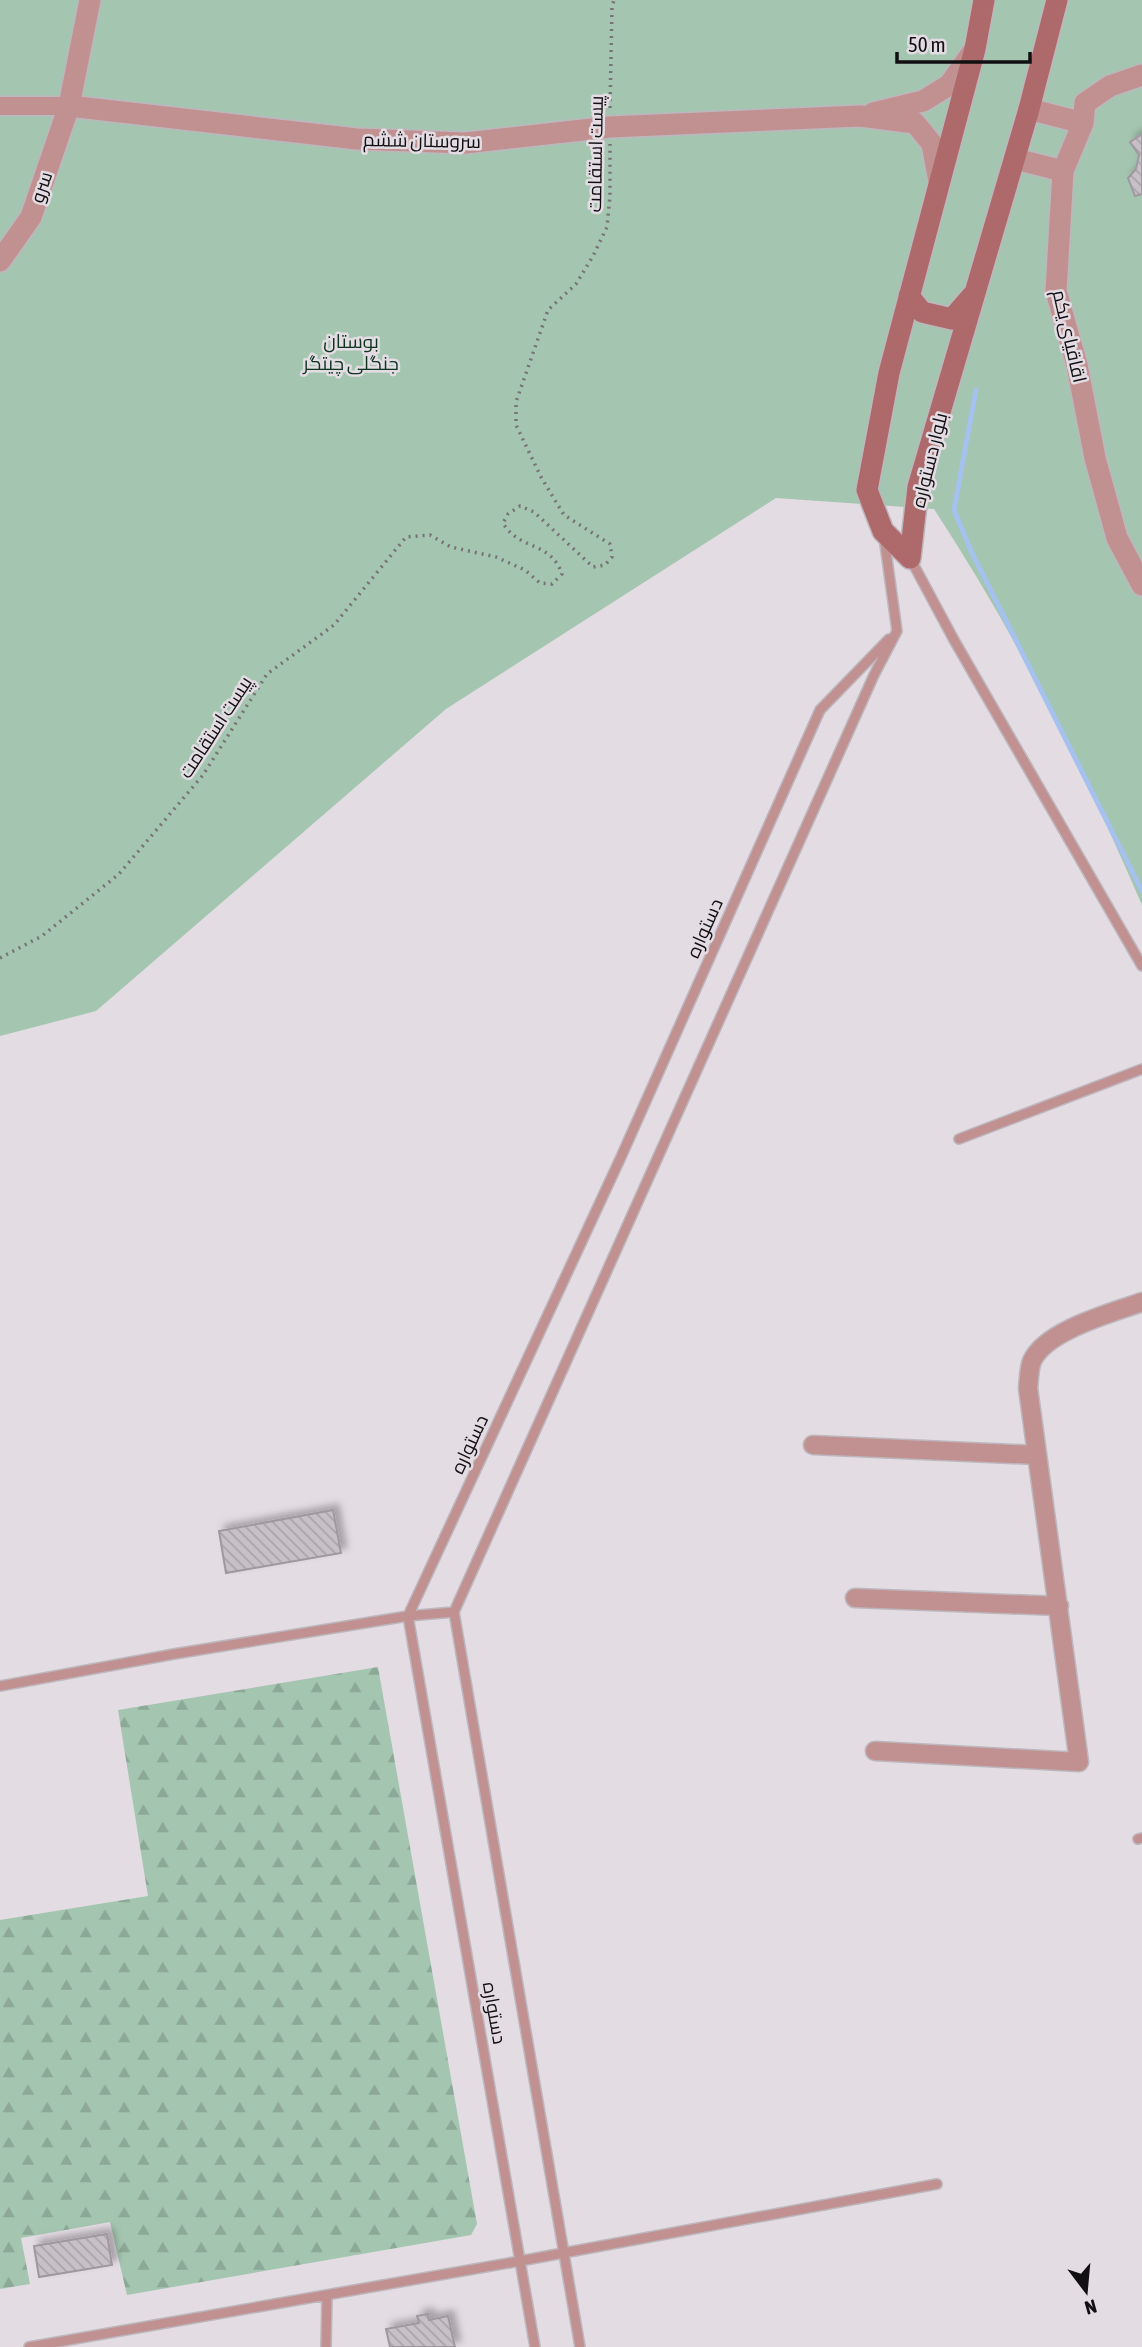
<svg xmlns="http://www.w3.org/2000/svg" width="1142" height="2347" font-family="'Asap Condensed',Cairo,sans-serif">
  <defs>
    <pattern id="forest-firs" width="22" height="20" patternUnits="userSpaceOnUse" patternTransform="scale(1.75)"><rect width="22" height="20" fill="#a4c5b0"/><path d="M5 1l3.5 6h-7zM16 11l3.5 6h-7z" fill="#8ca896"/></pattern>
    <pattern id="building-back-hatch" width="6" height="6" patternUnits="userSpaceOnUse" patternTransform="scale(1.75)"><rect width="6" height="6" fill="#c7c0c7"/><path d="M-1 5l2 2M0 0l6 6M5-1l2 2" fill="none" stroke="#aaa4aa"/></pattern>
    <filter id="shadow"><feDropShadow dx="5.5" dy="-5.5" stdDeviation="3.5" flood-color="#0004"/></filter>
  </defs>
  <rect width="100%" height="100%" fill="#e3dce3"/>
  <path fill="url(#forest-firs)" d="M378 1667 477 2224 471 2235 127 2295 110 2222 21 2238 30 2284 0 2289V1920L148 1896 118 1710Z"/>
  <path fill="#a4c5b0" d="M0 0H1142V905C1083 768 1016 634 934 509L776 498 446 709 96 1011 0 1036Z"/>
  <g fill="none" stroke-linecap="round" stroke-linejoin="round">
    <path stroke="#a5c1ed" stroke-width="5" d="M976 390 954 510 971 551 1142 891"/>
  </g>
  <path fill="url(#building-back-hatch)" stroke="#9f989f" stroke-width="2" filter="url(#shadow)" d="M1142 134V194L1135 196 1128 178 1136 169 1139 155 1130 142Z
    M333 1510 341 1553 226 1573 219 1531Z
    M107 2234 112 2265 39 2277 34 2246Z
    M428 2314 429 2320 448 2316 455 2347H390L386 2329 419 2323 417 2316Z"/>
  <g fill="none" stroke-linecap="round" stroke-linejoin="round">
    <defs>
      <path id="service" d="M910 558 954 640 1142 966
        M959 1139 1142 1069
        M0 1686 174 1654 408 1616 454 1612
        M1138 1839 1142 1838
        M29 2347 520 2261 937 2184
        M326 2347 327 2295
        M535 2347 408 1616 621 1157 820 710 889 639
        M580 2347 454 1612 874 675 897 631 884 537"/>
      <path id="minor" d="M0 106H69
        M813 1445 1036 1455
        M855 1598 1059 1606
        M875 1751 1079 1762 1028 1388C1029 1380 1029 1368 1032 1361 1046 1330 1112 1313 1142 1302"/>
      <path id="tertiary" d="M1142 75 1110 86 1085 103 1083 123 1063 171 1056 291 1077 365 1095 458 1117 538 1142 585
        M69 106 357 139 465 143 610 127 860 116 915 123 932 144 939 181
        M1029 109 1083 123
        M873 113 923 101 949 85 974 50
        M1015 159 1063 171
        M0 261 31 217 69 106 90 0"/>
      <path id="secondary" d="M909 296 922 312 952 319 972 296
        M910 558 883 531 867 490 889 373 975 49 984 0
        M910 558 918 487 1029 109 1057 0"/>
    </defs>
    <use href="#service" stroke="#bdb7bd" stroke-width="12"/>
    <use href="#minor" stroke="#bdb7bd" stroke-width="21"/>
    <use href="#tertiary" stroke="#bdb7bd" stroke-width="24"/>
    <use href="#secondary" stroke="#bdb7bd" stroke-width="24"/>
    <path stroke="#777377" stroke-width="3.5" stroke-dasharray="2 5" stroke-linecap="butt" d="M610 108 612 7 614 0
      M0 958 42 936 119 874 203 775 267 674 334 625 406 537 430 535 451 547 496 557 525 570 540 583 552 584 562 574C550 540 519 551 503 523L508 514 520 506 534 512 593 567 605 565 612 557 610 544 564 515 541 477 516 425V402L548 310 576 284 593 256 607 227 610 196V144"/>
    <use href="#service" stroke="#c19191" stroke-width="9"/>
    <use href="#minor" stroke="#c19191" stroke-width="18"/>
    <use href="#tertiary" stroke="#c19191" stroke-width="21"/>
    <use href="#secondary" stroke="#ae6a6b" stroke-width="21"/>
  </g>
  <g text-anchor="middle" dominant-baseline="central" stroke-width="5" stroke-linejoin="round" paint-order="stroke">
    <g font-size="19" fill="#110f11" stroke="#e3dce3">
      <text transform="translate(422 140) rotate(1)">سروستان ششم</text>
      <text transform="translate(595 154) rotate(-89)">پیست استقامت</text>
      <text transform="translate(41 187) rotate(-71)">سرو</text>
      <text transform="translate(1070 336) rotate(77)">اقاقیای یکم</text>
      <text transform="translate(929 460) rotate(-76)">بلوار دستواره</text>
      <text transform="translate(215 727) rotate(-57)">پیست استقامت</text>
      <text transform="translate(704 928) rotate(-66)">دستواره</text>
      <text transform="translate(469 1444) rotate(-65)">دستواره</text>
      <text transform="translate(495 2013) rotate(80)">دستواره</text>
    </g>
    <g font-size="19" fill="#0c341f" stroke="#e3dce3">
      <text x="351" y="341">بوستان<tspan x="351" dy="22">جنگلی چیتگر</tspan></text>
    </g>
  </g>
  <g transform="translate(1086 2291) rotate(164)" stroke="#e3dce3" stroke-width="5" paint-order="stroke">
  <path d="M0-5L12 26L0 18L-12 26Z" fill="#110f11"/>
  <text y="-10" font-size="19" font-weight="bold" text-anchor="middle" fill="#110f11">N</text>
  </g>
  <path d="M897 52v10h133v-10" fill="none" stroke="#110f11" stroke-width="3.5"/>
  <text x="908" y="52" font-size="21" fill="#110f11" stroke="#e3dce3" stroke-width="5" paint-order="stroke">50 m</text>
</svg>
